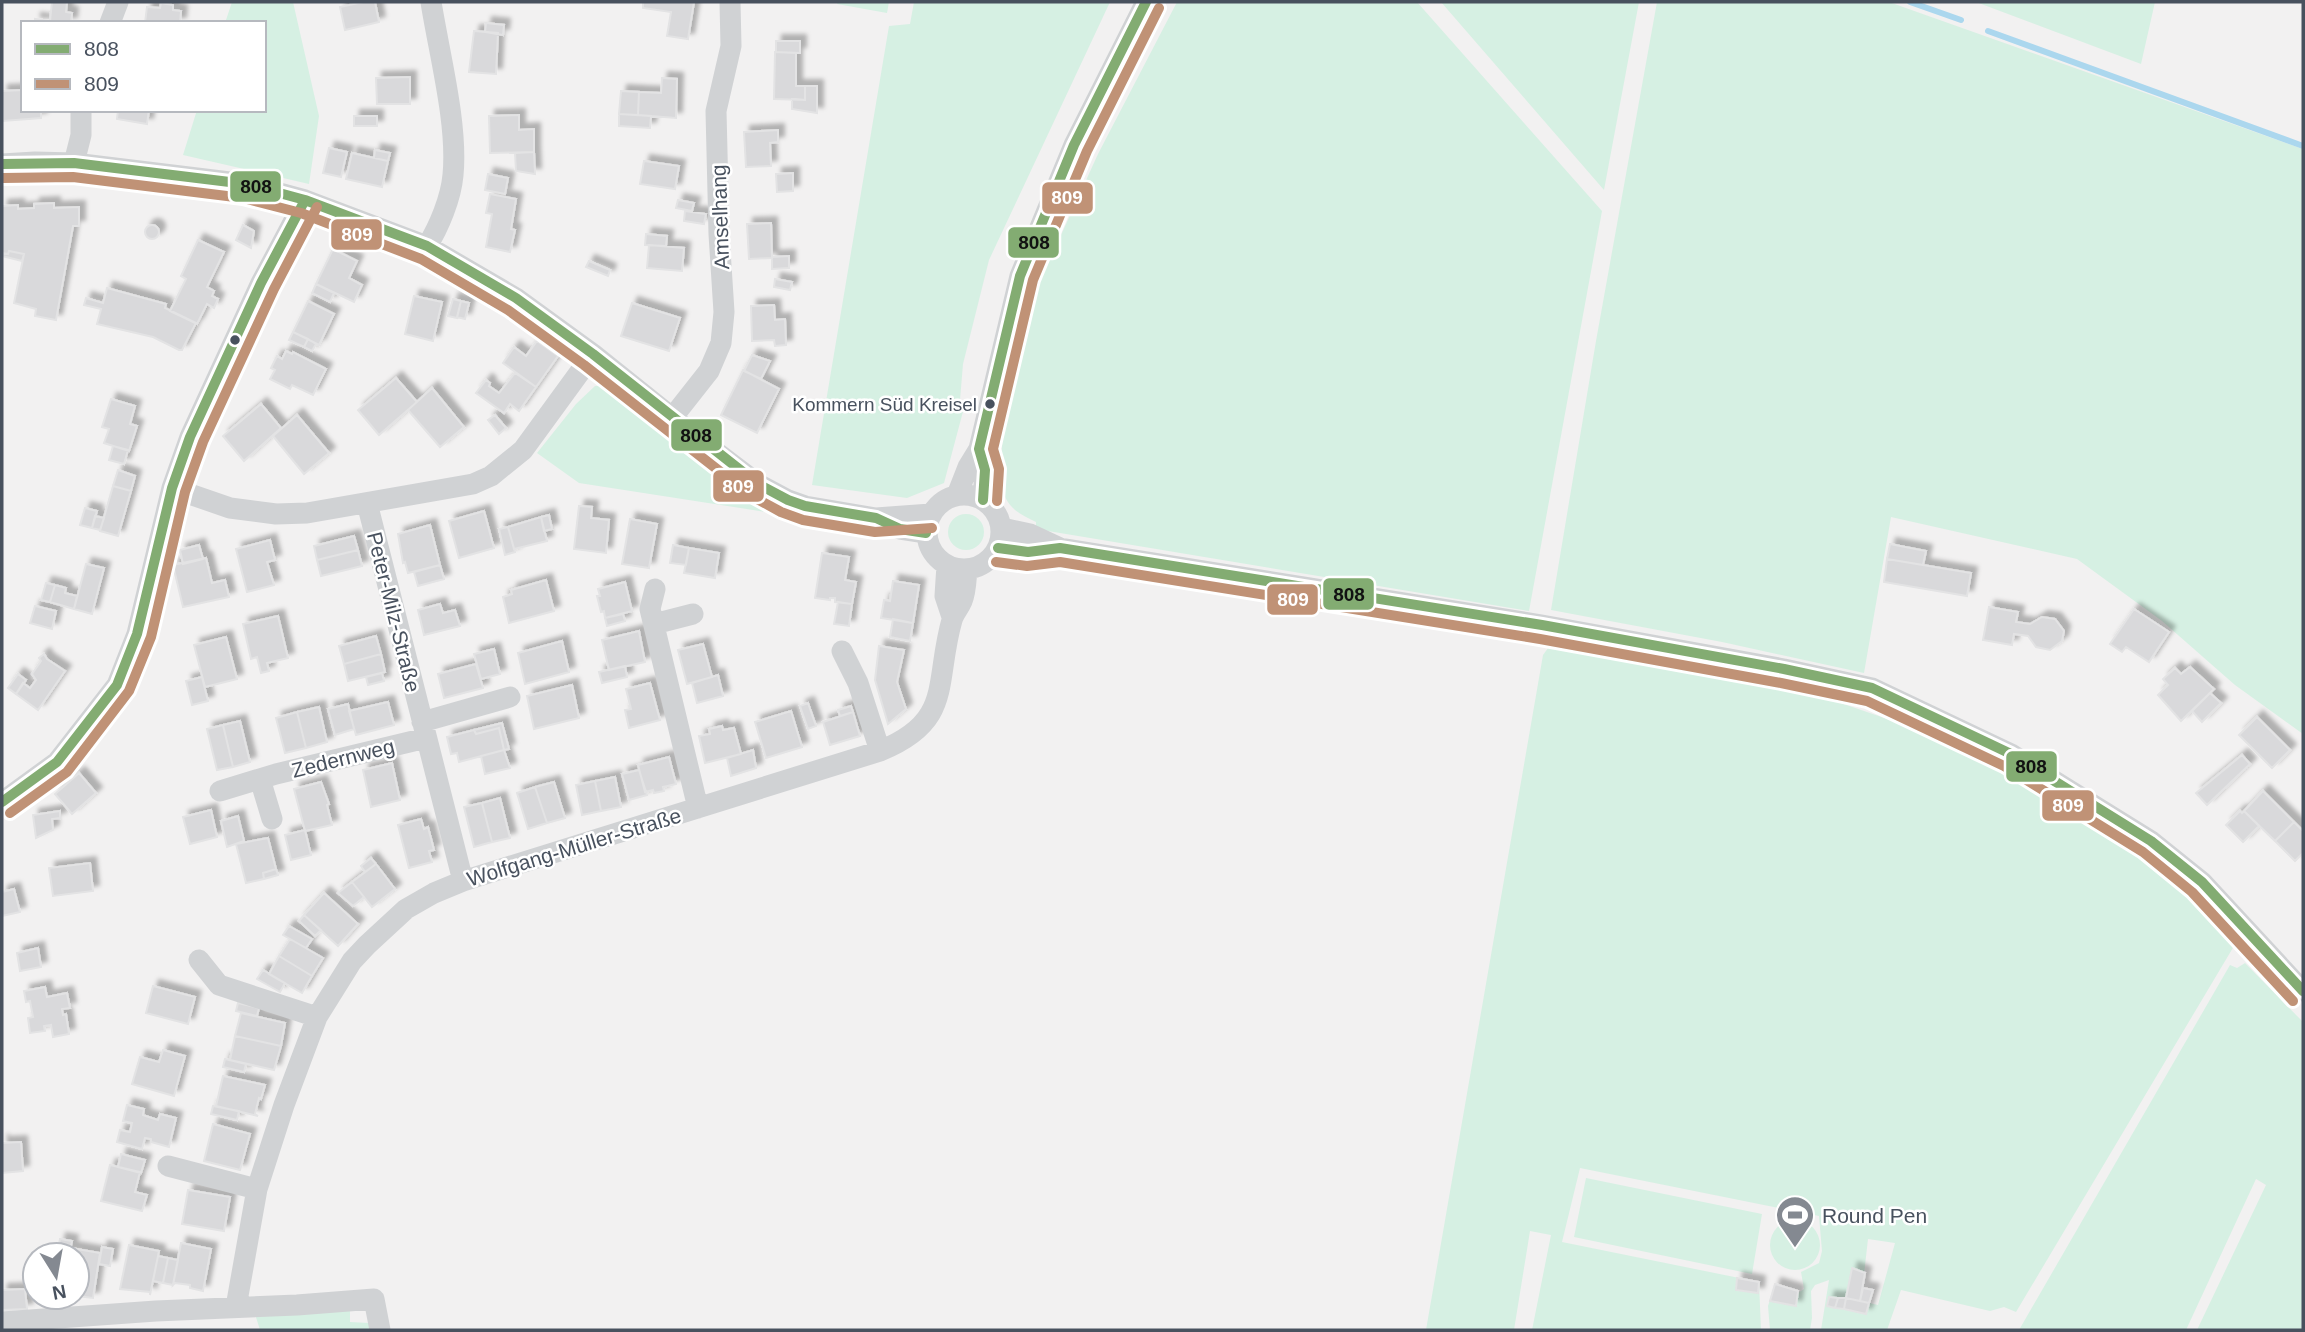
<svg xmlns="http://www.w3.org/2000/svg" width="2305" height="1332" font-family="Arial,sans-serif">
  <defs>
    <filter id="shadow"><feDropShadow dx="6" dy="-6" stdDeviation="2" flood-color="#0004"/></filter>
  </defs>
  <rect width="100%" height="100%" fill="#f2f1f1"/>
  <path fill="#d6f0e3" fill-rule="evenodd" d="M232 2H293L319 116 309 184 183 155 197 110H264V23H225Z
    M838 2H889L887 13 837 4Z
    M914 2H1110L989 260 963 364 960 400 965 404 944 483 907 498 812 485 889 26 910 24Z
    M1177 2H1417L1602 211 1529 611 1036 529V522C1012 511 1006 505 998 478L1010 382 1040 281 1098 154Z
    M1441 2H1639L1604 190Z
    M1657 2H1889L2303 149V734L2235 685 2162 621 2077 559 1891 517 1864 673 1722 642 1551 610 1596 341Z
    M1976 2H2155L2141 64Z
    M595 386H605L692 456 741 490 782 511 779 514 579 483 537 453 576 404Z
    M948 532a18 18 0 1 1 36 0a18 18 0 1 1-36 0Z
    M1551 644 1797 688 2004 759 2191 889 2237 941 2016 1312 2004 1307 1990 1311 1901 1290 1887 1330H1821L1829 1280 1815 1285 1811 1291 1812 1318 1810 1330H1770L1768 1306 1775 1284 1798 1293 1804 1289 1801 1272 1819 1263 1822 1251 1819 1216 1580 1168 1562 1242 1759 1282 1761 1330H1532L1551 1235 1530 1231 1514 1330H1426L1543 655ZM1868 1239 1895 1243 1878 1305 1861 1301Z
    M2245 963 2303 1022V1330H2197L2266 1185 2256 1179 2186 1330H2019L2230 965 2237 968Z
    M1586 1178 1762 1214 1752 1274 1574 1237Z
    M1770 1245a25 25 0 1 1 50 0a25 25 0 1 1-50 0Z
    M350 1309V1322L369 1323V1330H260L255 1314Z"/>
  <g fill="none" stroke-linecap="round" stroke-linejoin="round">
    <path stroke="#abd7ee" stroke-width="6" d="M1910 2 1961 20
      M1988 31 2303 146"/>
  </g>
  <path fill="#d9d9db" stroke="#e3e3e4" stroke-width="2" filter="url(#shadow)" d="M52 2H67L66 12 72 13 71 23H35V19L50 21Z
    M363 2H375L379 22 345 30 340 7Z
    M643 2H694L688 39 667 36 671 12 643 8Z
    M161 3 173 5V10L181 11 180 23H145L147 7 160 8Z
    M486 23 504 25 503 35 485 32Z
    M474 31 498 33 496 74 469 72Z
    M776 41H800V53L776 52Z
    M775 52 796 53V86H805V100L774 99Z
    M410 77V104H377L376 78Z
    M662 78 677 79 676 118 638 115 639 92 661 93Z
    M805 86H817V113L792 109V99L805 100Z
    M23 90V110H41V118L3 121 2 91Z
    M621 91 639 92 638 115 619 114Z
    M118 110H149L147 124 117 119Z
    M619 114 651 116 650 128 619 126Z
    M519 115V130L534 129V152L490 153 489 116Z
    M354 116H377V126H354Z
    M778 130V142L770 143 771 166 746 167 744 132Z
    M329 148 347 152 341 177 323 173Z
    M375 150 390 153 388 161 374 158Z
    M534 152 535 174 516 171 515 153Z
    M352 153 388 161 382 187 346 179Z
    M644 161 679 166 675 189 640 184Z
    M793 173V191L777 192 776 174Z
    M488 174 508 178 505 194 485 190Z
    M490 194 516 199 511 229 515 230 510 252 486 247 492 214 486 213Z
    M678 200 694 203 692 211 676 208Z
    M54 203V208L79 207V226H73L56 320 35 316 36 309 14 303 24 254 9 251 8 254 2 253V206L18 205V209L34 208V204Z
    M685 211 706 214 704 224 684 221Z
    M771 223 772 258 749 259 747 224Z
    M145 232a7 7 0 1 1 14 0a7 7 0 1 1-14 0Z
    M243 225 254 231 251 248 236 240Z
    M646 234 667 236 666 246 645 245Z
    M198 240 224 252 207 287 214 291 212 296 218 299 214 308 207 304 197 324 170 311 186 279 181 276Z
    M649 245 684 248 682 271 647 268Z
    M333 249 357 261 349 278 362 285 354 302 316 284Z
    M9 251 24 254 22 261 2 256V253L8 254Z
    M789 256V268L772 269V257Z
    M589 261 610 270 608 276 586 267Z
    M775 279 792 282 790 290 774 287Z
    M316 284 334 293 330 302 312 293Z
    M107 288 166 304 165 308 196 323 182 350H179L153 337 97 324 101 309 84 305 86 298 103 303Z
    M414 296 442 302 433 341 405 334Z
    M453 299 461 301 457 318 448 316Z
    M308 301 334 314 319 345 293 332Z
    M461 301 469 303 465 319 457 317Z
    M632 303 680 318 669 351 621 336Z
    M774 305 775 320 785 319 786 345 775 346 774 340 752 341 751 306Z
    M293 332 308 339 304 347 289 340Z
    M308 339 316 344 312 351 304 347Z
    M537 341 558 356 536 387 503 363 514 347 526 356Z
    M286 351 292 354 293 352 326 369 313 395 292 385 290 389 270 379 275 370 271 368 277 356 282 359Z
    M752 355 770 361 761 379 744 371Z
    M743 370 779 389 757 433 721 415Z
    M515 373 536 387 519 411 510 404 504 413 476 393 486 380 490 383 489 386 499 393Z
    M396 378 417 402 379 435 358 410Z
    M432 388 464 427 440 447 408 410Z
    M111 399 135 406 130 424 137 426 129 451 104 443 109 429 102 427Z
    M261 404 281 428 244 461 223 436Z
    M297 415 329 453 304 474 273 436Z
    M495 415 506 428 499 434 488 420Z
    M113 446 128 450 124 464 109 460Z
    M118 470 135 476 131 491 113 486Z
    M113 486 131 491 118 536 100 531Z
    M579 506 592 507 591 518 609 520 606 553 574 549Z
    M85 508 97 511 92 528 80 525Z
    M484 511 494 548 459 558 449 521Z
    M549 515 552 529 544 531 541 517Z
    M95 516 104 518 100 530 92 528Z
    M541 517 547 541 514 549 508 527Z
    M630 519 657 524 649 568 622 564Z
    M430 525 440 565 408 573 405 562 403 563 398 534Z
    M508 527 515 552 505 555 499 529Z
    M354 536 358 550 317 560 314 546Z
    M270 540 275 560 267 562 274 585 247 592 236 549Z
    M1890 544 1926 551 1923 565 1887 559Z
    M199 545 203 559 183 564 180 550Z
    M673 545 689 548 686 565 670 563Z
    M689 548 719 553 715 578 684 573Z
    M358 550 362 566 321 576 317 560Z
    M822 553 849 557 845 580 856 582 852 604 835 602V598H830V600L815 598Z
    M206 558 212 583 225 580 229 597 183 607 173 565Z
    M1887 559 1971 573 1967 596 1884 582Z
    M86 564 104 568 92 614 74 609Z
    M440 565 444 579 418 586 414 572Z
    M546 580 554 611 509 623 503 597 512 594 511 590Z
    M893 581 919 585 913 623 881 618 884 600 890 601Z
    M625 582 632 611 605 618 604 611 601 612 597 596H600L598 589Z
    M46 583 55 585 50 602 41 600Z
    M55 585 66 588 65 593 77 596 74 609 50 602Z
    M838 602 852 604 849 626 834 624Z
    M440 604 443 613 455 610 460 626 424 635 418 610Z
    M35 606 56 611 52 629 30 623Z
    M1989 607 2018 612 2016 622 2030 624 2042 617 2055 619 2064 631 2062 641 2050 650 2036 647 2028 636 2014 634 2012 645 1983 640Z
    M2134 609 2169 632 2149 662 2126 647 2122 652 2110 644Z
    M623 614 625 621 607 626 605 618Z
    M278 616 288 658 267 663 269 671 261 673 257 657 251 659 243 624Z
    M893 619 913 623 910 641 890 637Z
    M639 631 645 662 609 670 602 640Z
    M376 636 381 654 344 664 339 646Z
    M226 637 237 679 205 687 194 645Z
    M562 641 569 672 525 684 518 653Z
    M703 644 712 677 687 684 678 650Z
    M879 646 904 650 897 682 906 709 888 724 875 680Z
    M494 649 500 674 481 679 474 654Z
    M44 654 47 659 65 671 38 710 16 694 23 683 30 688 36 680 32 674 41 661 39 658Z
    M381 654 385 672 348 681 344 664Z
    M476 664 483 688 444 698 438 674Z
    M625 666 627 677 602 683 599 672Z
    M2190 667 2214 689 2181 721 2158 695 2168 685 2163 679 2175 668 2181 674Z
    M382 673 384 681 368 685 366 677Z
    M18 674 26 680 16 694 8 688Z
    M718 675 723 696 697 703 692 683Z
    M202 677 208 701 192 705 186 681Z
    M650 683 660 720 629 728 625 710 631 709 626 689Z
    M572 685 579 718 534 729 527 696Z
    M2210 693 2221 703 2202 722 2192 711Z
    M388 702 394 725 356 735 349 711Z
    M808 703 816 726 808 729 800 706Z
    M348 704 354 729 335 735 328 709Z
    M851 706 853 712 840 716 838 710Z
    M319 707 327 742 306 748 297 712Z
    M791 711 802 747 766 758 755 722Z
    M297 712 306 748 285 753 276 718Z
    M853 712 860 736 830 745 823 722Z
    M2257 717 2290 750 2272 768 2239 735Z
    M240 721 250 762 233 767 223 725Z
    M502 723 509 749 504 750 499 728 476 734 474 730Z
    M223 725 233 767 217 770 207 729Z
    M722 726 723 730 734 728 741 754 705 763 699 736 710 734 709 729Z
    M499 728 504 750 459 762 457 753 451 754 447 737 474 730 476 734Z
    M504 750 510 768 485 774 481 756Z
    M753 750 756 768 731 776 727 758Z
    M2242 755 2250 764 2207 805 2196 793Z
    M669 757 676 784 663 787 664 791 654 793 653 790 645 792 638 765Z
    M392 763 400 800 371 807 363 770Z
    M639 770 647 795 629 800 622 774Z
    M79 773 96 793 72 814 55 794Z
    M615 777 621 807 601 811 595 781Z
    M595 781 601 811 582 815 576 785Z
    M321 782 329 804 327 805 332 825 305 831 294 789Z
    M554 782 565 818 547 823 535 787Z
    M535 787 547 823 528 829 517 793Z
    M2263 791 2294 822 2275 841 2244 811Z
    M500 798 510 838 492 842 482 803Z
    M482 803 492 842 474 847 464 807Z
    M211 810 217 837 190 844 183 817Z
    M60 811V818L52 819 53 830 36 838 33 815Z
    M2240 811 2242 813 2244 811 2259 826 2243 842 2226 825Z
    M238 816 244 841 227 847 221 821Z
    M421 819 424 829 428 827 434 850 429 851 432 862 409 868 398 825Z
    M2294 822 2303 831V853L2295 861 2275 841Z
    M305 830 311 855 291 860 285 835Z
    M268 838 276 869 263 873 264 879 246 883 236 844Z
    M371 858 376 864 365 872 361 866Z
    M90 863 93 891 53 896 49 868Z
    M376 864 395 889 372 907 352 882Z
    M276 869 278 875 264 879 263 873Z
    M352 882 364 897 353 906 338 893Z
    M14 889 20 912 2 916V892Z
    M324 893 358 924 338 946 304 915Z
    M304 915 321 930 315 936 299 921Z
    M289 926 312 939 306 948 283 935Z
    M290 939 323 958 312 976 279 956Z
    M38 948 41 967 20 971 17 953Z
    M279 956 312 976 302 993 269 974Z
    M263 970 285 983 280 992 257 979Z
    M153 986 195 997 188 1024 146 1013Z
    M45 987 47 997 67 993 70 1008 62 1009 63 1015 66 1014 69 1034 53 1037 51 1025 44 1026 45 1031 30 1033 28 1018 33 1017 30 1001 26 1002 24 991Z
    M238 1003 259 1008 257 1016 236 1011Z
    M241 1013 285 1023 281 1046 235 1036Z
    M235 1036 281 1046 274 1070 230 1060Z
    M163 1050 185 1056 174 1096 132 1084 140 1057 159 1062Z
    M225 1059 246 1064 244 1072 223 1067Z
    M223 1076 265 1085 261 1099 259 1098 255 1114 258 1116 216 1106Z
    M127 1105 144 1109 143 1115 158 1120 160 1114 176 1118 169 1147 151 1142V1139L145 1138 142 1149 117 1142 120 1130 130 1132 132 1123 123 1121Z
    M213 1106 239 1111 237 1120 211 1114Z
    M213 1124 250 1134 240 1170 204 1161Z
    M2 1139V1143L21 1142 23 1171 2 1173Z
    M121 1154 145 1160 141 1173 118 1167Z
    M110 1165 140 1172 135 1192 147 1195 142 1211 101 1201Z
    M188 1190 230 1197 224 1231 182 1224Z
    M60 1239 72 1241 69 1255H57Z
    M181 1243 211 1249 203 1291 190 1288V1285L175 1283 173 1285Z
    M129 1245 159 1251 150 1295V1292L120 1289Z
    M102 1247 113 1249 110 1266 99 1264Z
    M71 1248 100 1253 93 1298 77 1296V1255H69Z
    M158 1256 168 1258 163 1283 153 1281Z
    M168 1258 178 1260 173 1285 163 1283Z
    M1852 1268 1865 1273 1860 1301 1846 1298Z
    M1737 1278 1759 1282 1758 1293 1736 1290Z
    M1775 1284 1798 1291 1796 1306 1770 1301Z
    M1863 1288 1873 1290 1869 1303 1860 1301Z
    M25 1289 27 1309 2 1310V1290Z
    M1829 1297 1838 1298 1835 1308 1827 1306Z
    M1838 1298H1846L1844 1309 1835 1308Z
    M1846 1298 1869 1303 1866 1314 1844 1309Z"/>
  <g fill="none" stroke-linecap="round" stroke-linejoin="round">
    <path stroke="#d0d2d4" stroke-width="21" d="M110 23 118 2
      M74 163 81 135V110
      M2 164 35 162 74 163 246 184 305 200 427 246 516 298 593 354 699 439 758 484 788 500 805 506 876 518 900 529 926 533
      M427 246C439 227 451 198 453 175 458 124 439 53 431 2
      M672 418 709 371 721 343 724 312 719 234 716 111 731 46 730 2
      M979 449 985 470 983 500
      M172 488 230 508 276 514 307 513 473 484 491 476 523 450 593 354
      M927 532a37 37 0 1 1 74 0a37 37 0 1 1-74 0Z
      M957 495 968 467 979 449 1020 276 1074 145 1146 2
      M367 503 463 881
      M876 518 931 514
      M1002 528 1030 534 1060 548 1542 625 1784 669 1872 688 2011 754 2151 841 2202 882 2303 991
      M998 548 1028 552 1060 548
      M947 565 945 596 952 617
      M655 589 650 609 698 808
      M654 624 693 614
      M842 651 858 683 880 751
      M422 722 510 697
      M260 779 272 819
      M220 791 276 774 426 738
      M2 802 57 762 117 685 137 634 172 488 190 437 261 283 305 200
      M199 960 219 985 317 1017
      M168 1166 257 1189
      M236 1307 257 1189 284 1105 317 1017 352 961 367 945 406 909 434 893 463 881 880 751C954 721 934 683 952 620 954 613 959 608 962 601 966 592 966 579 967 569
      M2 1322 156 1311 297 1305 374 1299 380 1330"/>
    <defs>
      <path id="bus-1" d="M2 164 74 163 246 184 305 200 427 246 516 298 593 354 758 484 788 500 805 506 876 518 900 529 926 533
        M983 500 985 470 979 449 1020 276 1074 145 1146 2
        M998 548 1028 552 1060 548 1542 625 1784 669 1872 688 2011 754 2151 841 2202 882 2303 991
        M2 802 57 762 117 685 137 634 172 488 190 437 261 283 305 200"/>
      <path id="bus-2" d="M3 178 73 177 243 198 301 213 421 259 508 310 584 365 750 495 781 512 803 520 875 532 932 528
        M997 501 999 469 993 449 1033 280 1087 151 1159 8
        M996 562 1027 566 1060 562 1540 639 1781 683 1867 701 2004 766 2143 852 2192 892 2293 1001
        M10 813 67 772 129 691 151 637 185 492 203 442 274 289 317 207"/>
    </defs>
    <use href="#bus-1" stroke="#fff" stroke-width="16"/>
    <use href="#bus-2" stroke="#fff" stroke-width="16"/>
    <use href="#bus-1" stroke="#83ac72" stroke-width="10"/>
    <use href="#bus-2" stroke="#c09276" stroke-width="10"/>
  </g>
  <defs>
    <symbol id="stadium-pin" viewBox="-11 -11 22 30"><path d="M0 17L-7.5 6A9.5 9.5 0 1 1 7.5 6Z" fill="#848991" stroke="#fff"/><path d="M0-5a6.5 5 0 1 0 0 10a6.5 5 0 1 0 0-10ZM-3.5-1.8h7v3.6h-7Z" fill="#fff"/></symbol>
  </defs>
  <g fill-rule="evenodd">
    <use href="#stadium-pin" x="1773" y="1193" width="44" height="60"/>
  </g>
  <g fill="#48515e" stroke="#fff" stroke-width="2.5">
    <circle cx="235" cy="340" r="6"/>
    <circle cx="990" cy="404" r="6"/>
  </g>
  <g text-anchor="middle" dominant-baseline="central" stroke-width="5" stroke-linejoin="round" paint-order="stroke">
    <g font-size="19" fill="#48515e" stroke="#fff" text-anchor="end">
      <text x="977" y="404">Kommern Süd Kreisel</text>
    </g>
    <g font-size="21" fill="#48515e" stroke="#fff">
      <text transform="translate(720 217) rotate(-92)">Amselhang</text>
      <text transform="translate(394 612) rotate(76)">Peter-Milz-Straße</text>
      <text transform="translate(343 758) rotate(-14)">Zedernweg</text>
      <text transform="translate(574 847) rotate(-17)">Wolfgang-Müller-Straße</text>
    </g>
    <g font-size="21" fill="#48515e" stroke="#fff" text-anchor="start">
      <text x="1822" y="1215">Round Pen</text>
    </g>
  </g>
  <g stroke="#fff" stroke-width="2.5">
    <rect x="229" y="170" width="53" height="33" rx="7" fill="#83ac72"/>
    <rect x="1041" y="181" width="53" height="34" rx="7" fill="#c09276"/>
    <rect x="330" y="218" width="53" height="33" rx="7" fill="#c09276"/>
    <rect x="1007" y="226" width="53" height="33" rx="7" fill="#83ac72"/>
    <rect x="670" y="418" width="53" height="34" rx="7" fill="#83ac72"/>
    <rect x="712" y="469" width="53" height="34" rx="7" fill="#c09276"/>
    <rect x="1322" y="577" width="53" height="34" rx="7" fill="#83ac72"/>
    <rect x="1266" y="583" width="53" height="33" rx="7" fill="#c09276"/>
    <rect x="2005" y="750" width="53" height="33" rx="7" fill="#83ac72"/>
    <rect x="2041" y="789" width="54" height="33" rx="7" fill="#c09276"/>
  </g>
  <g font-size="19" text-anchor="middle" font-weight="bold" fill="#fff">
    <text x="1067" y="204">809</text>
    <text x="357" y="241">809</text>
    <text x="738" y="493">809</text>
    <text x="1293" y="606">809</text>
    <text x="2068" y="812">809</text>
  </g>
  <g font-size="19" text-anchor="middle" font-weight="bold" fill="#111">
    <text x="256" y="193">808</text>
    <text x="1034" y="249">808</text>
    <text x="696" y="442">808</text>
    <text x="1349" y="601">808</text>
    <text x="2031" y="773">808</text>
  </g>
  <rect width="2305" height="1332" fill="none" stroke="#48515e" stroke-width="7"/>
  <rect x="21" y="21" width="245" height="91" fill="#ffffff" stroke="#b6b9bf" stroke-width="2"/>
  <rect x="35" y="44" width="35" height="10" fill="#83ac72" stroke="#b6b9bf" stroke-width="2"/>
  <text x="84" y="56" font-size="21" fill="#48515e">808</text>
  <rect x="35" y="79" width="35" height="10" fill="#c09276" stroke="#b6b9bf" stroke-width="2"/>
  <text x="84" y="91" font-size="21" fill="#48515e">809</text>
  <g transform="translate(56 1276) rotate(169)"><circle r="33" fill="#ffffff" stroke="#b6b9bf" stroke-width="2"/>
  <path d="M0-5L12 26L0 18L-12 26Z" fill="#848991"/>
  <text y="-10" font-size="19" font-weight="bold" text-anchor="middle" fill="#48515e">N</text>
  </g>
</svg>
